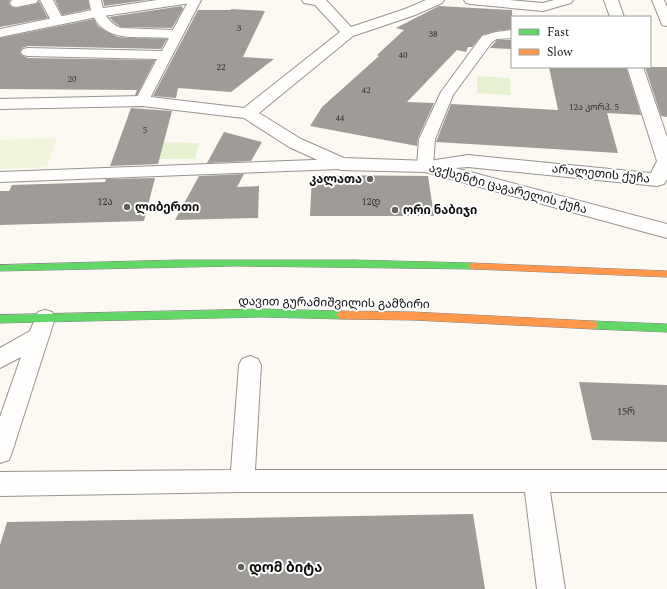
<svg xmlns="http://www.w3.org/2000/svg" width="667" height="589" font-family="Spectral,'Noto Sans Georgian',serif">
  <rect width="100%" height="100%" fill="#fcf9f2"/>
  <path fill="#e7f1d2" d="M477 76 510 78 511 95 477 93Z
    M158 142 199 143 195 159H153Z"/>
  <path fill="#f0f5db" d="M57 138 47 167 0 169V140Z"/>
  <path fill="#9f9c98" d="M0 0H10L9 4 12 7 16 8 36 4 39 1 48 18 0 27Z
    M55 0H88L90 9 62 15Z
    M103 0H147L104 6Z
    M182 6 183 9 172 28 121 27 114 22 109 17Z
    M439 6 512 10V29L496 31 482 35 472 47H468L466 52 457 50 407 102 434 103 418 138 417 146 310 126 322 107 379 56 377 55 404 30 396 28Z
    M231 9 265 11 243 57 274 59 231 92 178 88 176 98 153 96 198 10H231Z
    M94 19 98 26 107 32 118 37 130 38 167 39 161 49 28 46 22 48 20 53 23 56 28 58 155 60 137 95H135L137 90 0 89V38Z
    M497 40H512V49L490 48Z
    M549 67H626L641 115 607 113 618 153 436 142 451 104 558 110Z
    M645 67H667V117L661 116Z
    M131 108 172 111 158 164 110 166Z
    M224 132 262 142 251 161 207 163Z
    M244 174 237 187 259 186 258 218 175 220 199 176Z
    M312 175 428 176 434 216H310Z
    M155 178 144 221 0 225V191H9L12 185 105 182 106 179Z
    M579 382 667 385V442L592 440Z
    M473 514 485 589H0V545L7 522Z"/>
  <g fill="none" stroke-linecap="round" stroke-linejoin="round">
    <defs>
      <path id="lane" d="M12 0H38L36 3 16 7 12 6 10 3Z
        M40 0H53L64 21 63 24H53Z
        M89 0H101C103 13 108 23 121 28L173 30 189 0H201L147 104 142 105 137 104 135 101 157 59 28 56 23 55 21 52 23 49 28 48 162 51 169 38C134 36 95 45 89 0Z
        M464 0H509L543 3 554 0H573L571 3 543 11 470 4 466 3Z
        M652 0H664L667 7V26L662 25 661 22Z
        M512 30V38L497 39 492 42 453 95 435 139 433 166 431 170 425 171 419 170 417 166 419 139 441 92 482 36 496 32Z
        M341 159 347 160 349 164 347 168 341 169 0 182V172Z
        M45 310 52 312 55 318 12 452 9 460 0 463V417L21 357 0 368V348L30 331 38 312Z
        M250 356 258 359 261 365 255 470H667V492H550L565 589H537L525 492H242L0 496V472L231 470 239 365 242 359Z"/>
      <path id="street" d="M157 0H191L189 3 184 4 97 17 0 37V29L97 9Z
        M302 0H326L351 27 405 9 426 0H444L442 3 415 15 353 36 259 113 301 139 344 158 429 161 468 155 651 173 657 161 627 67H643L667 137V179L664 184 657 186 468 167 455 168 667 224V238L425 172 341 170 335 168 289 147 244 118 142 106 0 109V99L142 96 244 108 340 32 315 5 304 3Z
        M604 0H618L624 17H610Z"/>
      <path id="fast" d="M177 260H354L472 263 476 266 472 269 236 266 0 271V265Z
        M262 309 341 311 344 313 346 315 344 317 341 319 262 317 0 323V315Z
        M593 321 667 324V332L593 329 590 328 588 325 590 322Z"/>
      <path id="slow" d="M472 263 667 271V277L472 269 468 266Z
        M341 311 413 312 593 321 596 322 598 325 596 328 593 329 413 320 341 319 338 317 336 315 338 313Z"/>
    </defs>
    <use href="#lane" stroke="#959491" stroke-width="2"/>
    <use href="#street" stroke="#959491" stroke-width="2"/>
    <use href="#fast" stroke="#82817e" stroke-width="1"/>
    <use href="#slow" stroke="#82817e" stroke-width="1"/>
    <use href="#lane" fill="#fffefd" fill-rule="evenodd"/>
    <use href="#street" fill="#fffefd" fill-rule="evenodd"/>
    <use href="#fast" fill="#63d668" fill-rule="evenodd"/>
    <use href="#slow" fill="#ff974d" fill-rule="evenodd"/>
  </g>
  <g fill="#61605e" stroke="#fff" stroke-width="1.5">
    <circle cx="370" cy="179" r="4"/>
    <circle cx="127" cy="207" r="4"/>
    <circle cx="395" cy="210" r="4"/>
    <circle cx="241" cy="567" r="4"/>
  </g>
  <g text-anchor="middle" dominant-baseline="central" stroke-width="4" stroke-linejoin="round" paint-order="stroke">
    <g font-size="9" fill="#323230">
      <text x="239" y="28">3</text>
      <text x="433" y="34">38</text>
      <text x="403" y="55">40</text>
      <text x="221" y="67">22</text>
      <text x="72" y="79">20</text>
      <text x="366" y="90">42</text>
      <text x="594" y="107">12ა კორპ. 5</text>
      <text x="340" y="118">44</text>
      <text x="145" y="130">5</text>
    </g>
    <g font-size="10" fill="#323230">
      <text x="105" y="202">12ა</text>
      <text x="371" y="202">12დ</text>
      <text x="626" y="412">15რ</text>
    </g>
    <g font-size="12" fill="#0e0e0e" stroke="#fff">
      <text transform="translate(601 174) rotate(6)">არალეთის ქუჩა</text>
      <text transform="translate(508 189) rotate(15)">ავქსენტი ცაგარელის ქუჩა</text>
      <text transform="translate(334 303) rotate(1)">დავით გურამიშვილის გამზირი</text>
    </g>
    <g font-size="12" font-weight="bold" fill="#0e0e0e" stroke="#fff" text-anchor="start">
      <text x="362" y="179" text-anchor="end">კალათა</text>
      <text x="135" y="207">ლიბერთი</text>
      <text x="403" y="210">ორი ნაბიჯი</text>
    </g>
    <g font-size="14" font-weight="bold" fill="#0e0e0e" stroke="#fff" text-anchor="start">
      <text x="249" y="567">დომ ბიტა</text>
    </g>
  </g>
  <rect x="511" y="16" width="140" height="52" fill="#ffffff" stroke="#9f9f9f"/>
  <rect x="519" y="29" width="20" height="6" fill="#63d668" stroke="#9f9f9f"/>
  <text x="547" y="36" font-size="12" fill="#0e0e0e">Fast</text>
  <rect x="519" y="49" width="20" height="6" fill="#ff974d" stroke="#9f9f9f"/>
  <text x="547" y="56" font-size="12" fill="#0e0e0e">Slow</text>
</svg>
